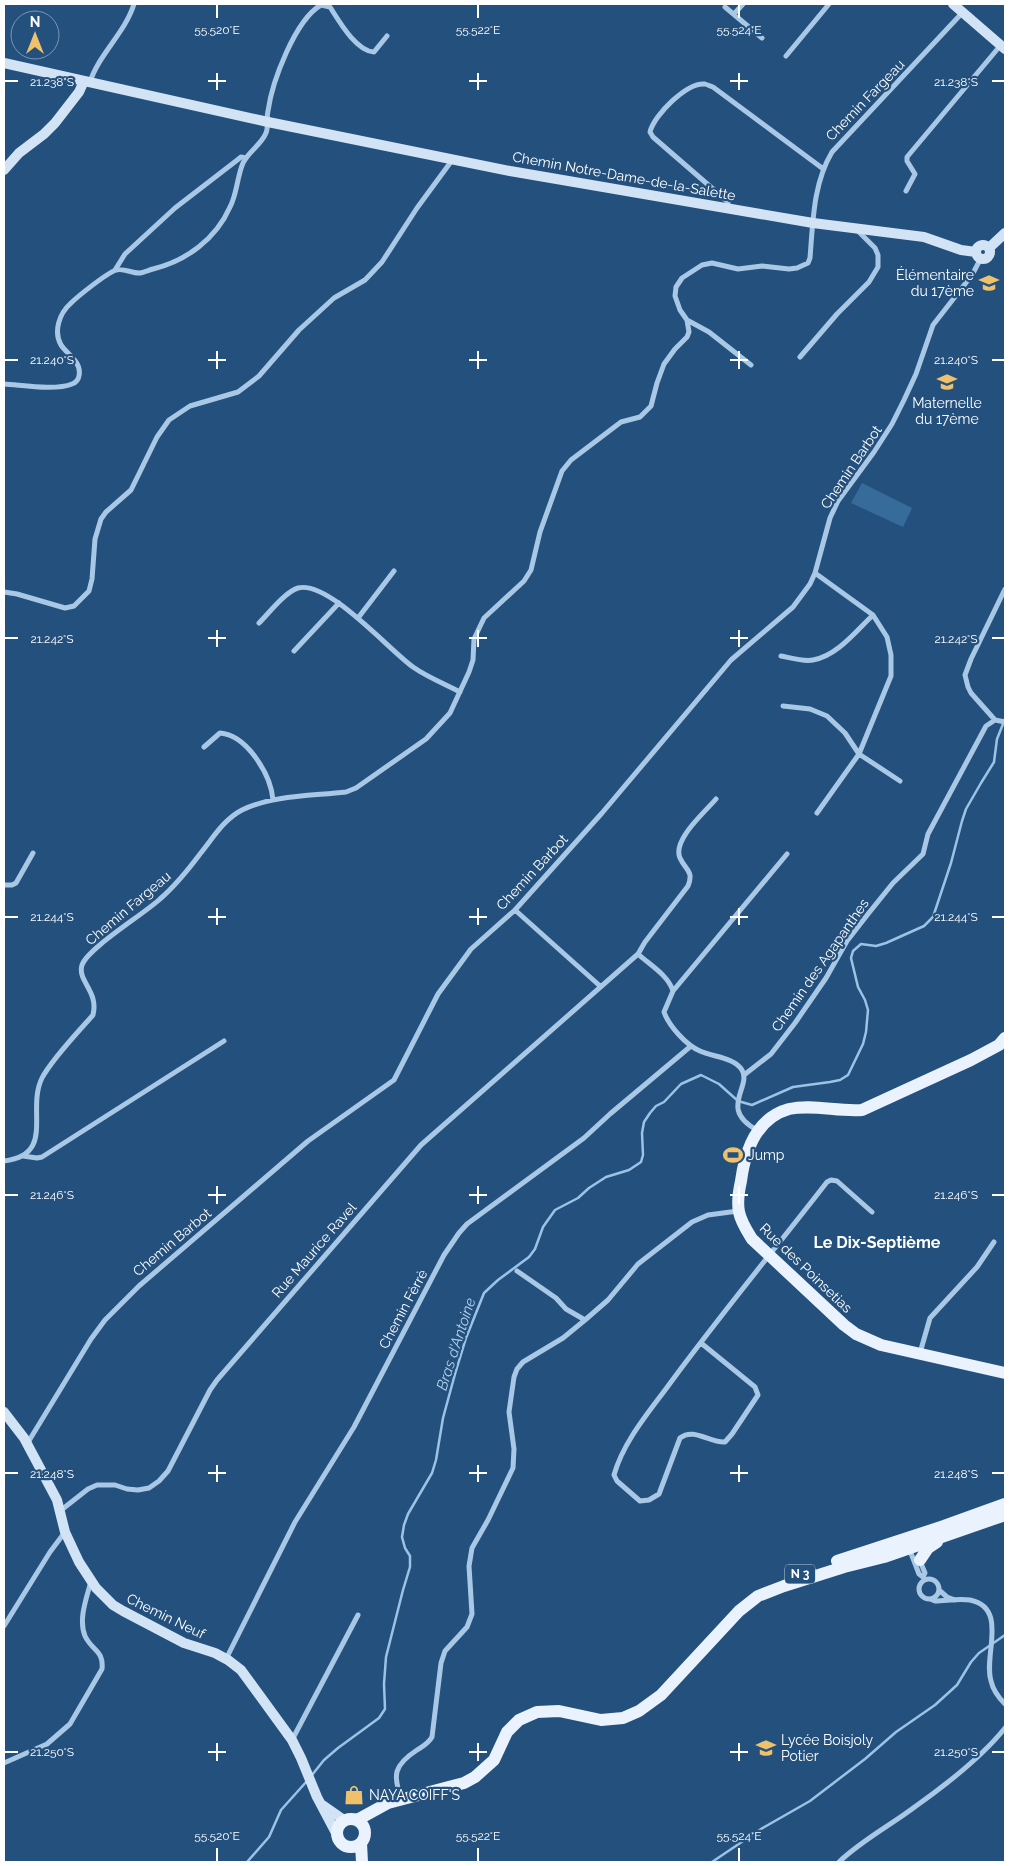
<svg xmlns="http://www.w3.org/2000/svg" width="1009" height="1866" font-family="Raleway,sans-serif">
  <rect width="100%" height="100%" fill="#24507d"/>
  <path fill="#376b9a" d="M862 483 912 508 903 527 851 503Z"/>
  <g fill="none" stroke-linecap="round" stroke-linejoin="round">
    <path stroke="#9cc3e6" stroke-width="2.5" d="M312 1775 324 1760 338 1748 379 1718 385 1709 384 1684 386 1657 403 1590 410 1567V1556L405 1548 402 1537 404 1525 408 1514 432 1473 436 1460 443 1418 455 1374 466 1338 484 1293 498 1280 529 1257 535 1249 543 1227 555 1210 578 1198 589 1188 606 1177 629 1170 641 1162 643 1155 642 1133 644 1122 650 1113 656 1106 664 1102 681 1084 701 1075 719 1084 738 1101 752 1105 793 1087 830 1082 840 1080 848 1075 863 1044 866 1032 868 1010 865 1000 858 987 851 958 853 951 861 944 876 946 886 943 924 926 933 917 951 863 962 821 966 809 981 783 994 762 997 739 1005 719
      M247 1862 269 1837 281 1810 307 1781
      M712 1862 761 1829 810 1801 865 1759 896 1732 935 1705 957 1685 971 1662 979 1653 1005 1635"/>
    <path stroke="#a8c8e5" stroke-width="5" d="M725 7 762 38
      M734 14 743 4
      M786 56 829 4
      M90 82C99 54 125 33 134 4
      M906 191 915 174 907 161V157L1000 46
      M728 208V202L653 137 650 132C654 115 687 82 705 84 708 85 710 86 713 87L822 168
      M115 270 125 254 175 208 236 161 241 157 246 158
      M687 320 709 332 751 365
      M800 357 837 314 869 282 878 267V255L875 248 857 230
      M4 384C22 385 55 391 72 384 81 381 81 369 76 362 72 356 65 351 61 345 53 331 60 313 70 304 78 296 107 273 116 270 124 268 131 273 139 273 143 273 149 270 153 269 186 261 216 239 230 207 237 194 237 177 243 163 248 152 261 145 266 133 269 126 266 118 268 111 272 82 295 20 321 5L330 7C339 21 356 51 374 52L387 36
      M815 573 873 615 887 637 891 655V676L859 754 817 813
      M4 592 17 594 65 608 74 606 89 591 92 579 95 539 101 519 106 512 131 490 157 437 169 420 190 406 238 392 259 376 299 330 334 298 365 280 382 262 417 208 453 159
      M358 618 394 571
      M259 623C269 613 285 592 298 588 328 580 389 650 413 667 427 677 445 684 460 692
      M294 651 339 603
      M781 656C791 658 804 662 813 660 837 656 856 631 873 615
      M783 706 810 709 827 716 845 733 859 754 900 781
      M995 720 971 693 968 687 965 675 971 659 1005 589
      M204 747 220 733C247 735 271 775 273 800
      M716 799C705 812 672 840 680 858 686 871 694 871 688 886L645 942 638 954C650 965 668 975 673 991L664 1012C669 1026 686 1045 700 1051 712 1057 734 1057 742 1070 752 1087 718 1109 757 1130
      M4 885H12L16 883 33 853
      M515 910 600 986
      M673 991 787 854
      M744 1075 771 1054 795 1023 826 978 847 941 868 914 893 883 923 854 928 834 986 726 995 720 1005 722
      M23 1156 37 1158 42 1157 224 1041
      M4 1161C56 1155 26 1110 42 1078 52 1059 78 1032 93 1015 99 991 77 981 82 965 88 948 144 914 160 899 175 886 188 870 200 854 213 838 223 820 242 810 273 795 312 796 346 792L356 788 426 739 450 713 469 672 473 660 474 639 484 618 524 581 531 570 540 532 562 471 571 460 621 422 640 417 651 406 657 383 664 364 675 349 687 337 689 332 687 320 680 310 675 296 676 287 682 278 702 265 712 263 738 269 762 266 789 269 797 268 808 263 810 258C813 222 813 184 832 152L963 12
      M517 1271 556 1298 566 1309 585 1320
      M701 1343 755 1387 758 1395 732 1434 725 1442C709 1443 694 1427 680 1438L659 1494 649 1500 640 1501 617 1481 614 1475C624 1440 650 1411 671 1382 721 1314 775 1249 827 1182L831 1180 837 1181 872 1212
      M920 1353 930 1318 977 1267 994 1242
      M27 1444 91 1339 105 1320 139 1286 308 1141 394 1080 438 994 471 949 515 910 602 813 731 660 793 607 810 584 815 573 830 518 838 501 874 452 892 424 904 400 916 374 933 325 972 275 981 258
      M60 1511 88 1489 97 1485H115L127 1489 138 1490 149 1488 159 1481 168 1471 210 1390 217 1380 421 1145 638 954
      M909 1548 919 1574 923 1577
      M920 1561 925 1573 923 1577
      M919 1589a10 10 0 1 1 20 0a10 10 0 1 1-20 0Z
      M939 1590 947 1597 955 1600
      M930 1599 935 1601C946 1601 958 1598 970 1600 1009 1608 983 1656 991 1681 993 1690 999 1698 1005 1704
      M4 1626 50 1552 65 1532
      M226 1659 295 1522 354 1427 444 1255 459 1233 467 1224 584 1138 610 1114 691 1046
      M292 1740 358 1615
      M4 1763 47 1744 70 1724 102 1669C104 1650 92 1651 85 1636 78 1619 87 1597 91 1581
      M402 1800C392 1775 394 1765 417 1750 423 1746 428 1744 432 1737L441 1663 445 1651 467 1627 472 1614 469 1566 472 1548 488 1520 513 1468 514 1449 509 1412 514 1377 517 1369 523 1362 563 1338 585 1320 608 1300 638 1264 692 1222 708 1215 738 1211
      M839 1862C862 1840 891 1825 916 1806 947 1784 981 1758 1005 1728"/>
    <path stroke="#d2e3f5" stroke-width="10" d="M953 4 1005 49
      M4 63 268 122 510 171 813 223 924 237 961 250 976 252
      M4 170 19 153 44 134 55 123 79 92 84 81
      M976 252a7 7 0 1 1 14 0a7 7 0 1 1-14 0Z
      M989 248 1005 233
      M4 1412 24 1438 57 1500 65 1532 79 1562 96 1588 113 1605 123 1611 184 1643 215 1653 228 1660 241 1670 292 1740 301 1758 317 1797 336 1833
      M321 1804 344 1820"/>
    <path stroke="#e9f2fd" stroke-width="12" d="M1005 1038 999 1045 971 1060 862 1110C838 1112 813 1104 789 1109 756 1118 745 1151 741 1181 739 1190 737 1202 739 1212 741 1222 747 1231 752 1239L844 1325 856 1334 881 1345 1005 1373
      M920 1560 928 1548 937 1542
      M837 1561 944 1526 1005 1504
      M337 1833a14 14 0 1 1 28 0a14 14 0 1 1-28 0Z
      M357 1820 388 1803 464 1783 475 1777 494 1760 507 1732 519 1720 537 1712 559 1711 601 1720 623 1718 639 1711 661 1695 739 1611 758 1596 784 1586 844 1567 884 1557 1005 1515
      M361 1843 362 1862"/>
  </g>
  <path fill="none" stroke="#fff" stroke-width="2" d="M217 5V18M478 5V18M739 5V18M217 73V90M478 73V90M739 73V90M5 81H18M208 81H226M469 81H487M730 81H748M992 81H1004M217 351V369M478 351V369M739 351V369M5 360H18M208 360H226M469 360H487M730 360H748M992 360H1004M217 630V647M478 630V647M739 630V647M5 638H18M208 638H226M469 638H487M730 638H748M992 638H1004M217 908V925M478 908V925M739 908V925M5 917H18M208 917H226M469 917H487M730 917H748M992 917H1004M217 1186V1204M478 1186V1204M739 1186V1204M5 1195H18M208 1195H226M469 1195H487M730 1195H748M992 1195H1004M217 1465V1482M478 1465V1482M739 1465V1482M5 1473H18M208 1473H226M469 1473H487M730 1473H748M992 1473H1004M217 1743V1761M478 1743V1761M739 1743V1761M5 1752H18M208 1752H226M469 1752H487M730 1752H748M992 1752H1004M217 1848V1861M478 1848V1861M739 1848V1861"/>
  <defs>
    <symbol id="school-bare" viewBox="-9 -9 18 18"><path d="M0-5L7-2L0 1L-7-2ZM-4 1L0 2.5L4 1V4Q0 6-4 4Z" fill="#f0c16c" stroke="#24507d" stroke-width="2.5" paint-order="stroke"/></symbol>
    <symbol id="stadium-bare" viewBox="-9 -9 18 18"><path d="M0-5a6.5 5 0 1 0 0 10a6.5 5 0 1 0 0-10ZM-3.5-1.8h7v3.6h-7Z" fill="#f0c16c" stroke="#24507d" stroke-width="2.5" paint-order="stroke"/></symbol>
    <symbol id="shop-bare" viewBox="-9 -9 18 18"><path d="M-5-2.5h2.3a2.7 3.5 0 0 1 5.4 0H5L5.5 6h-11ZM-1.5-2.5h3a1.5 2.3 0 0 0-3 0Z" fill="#f0c16c" stroke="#24507d" stroke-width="2.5" paint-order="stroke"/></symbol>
  </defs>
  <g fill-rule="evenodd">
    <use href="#school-bare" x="975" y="269" width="28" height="28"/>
    <use href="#school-bare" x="933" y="368" width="28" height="28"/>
    <use href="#stadium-bare" x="719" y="1141" width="28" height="28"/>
    <use href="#school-bare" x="752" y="1734" width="28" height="28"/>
    <use href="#shop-bare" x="340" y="1781" width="28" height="28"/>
  </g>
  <g text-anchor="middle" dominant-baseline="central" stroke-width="4.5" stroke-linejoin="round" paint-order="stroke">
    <rect fill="#24507d" stroke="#bdcad8" stroke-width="1" x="785" y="1564.5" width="30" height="19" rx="4"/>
    <g font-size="12" font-weight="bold" fill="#fff">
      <text x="800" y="1574">N 3</text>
    </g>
    <g font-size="14" fill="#fff" stroke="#24507d">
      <text transform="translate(865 100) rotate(-46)">Chemin Fargeau</text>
      <text transform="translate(624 176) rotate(10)">Chemin Notre-Dame-de-la-Salette</text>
      <text transform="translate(851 467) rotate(-56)">Chemin Barbot</text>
      <text transform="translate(532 872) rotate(-47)">Chemin Barbot</text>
      <text transform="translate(128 908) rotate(-40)">Chemin Fargeau</text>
      <text transform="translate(820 965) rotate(-55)">Chemin des Agapanthes</text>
      <text transform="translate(172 1242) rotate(-40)">Chemin Barbot</text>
      <text transform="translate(314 1250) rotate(-49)">Rue Maurice Ravel</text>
      <text transform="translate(806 1268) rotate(44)">Rue des Poinsetias</text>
      <text transform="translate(403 1309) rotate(-62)">Chemin Fèrrè</text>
      <text transform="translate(166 1616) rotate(26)">Chemin Neuf</text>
    </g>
    <g font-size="14" fill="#fff" stroke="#24507d" text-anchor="start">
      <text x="974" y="275" text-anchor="end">Élémentaire<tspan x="974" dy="16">du 17ème</tspan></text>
      <text x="947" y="403" text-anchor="middle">Maternelle<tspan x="947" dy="16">du 17ème</tspan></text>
      <text x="748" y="1155">Jump</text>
      <text x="781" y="1740">Lycée Boisjoly<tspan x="781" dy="16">Potier</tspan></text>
      <text x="369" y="1795">NAYA COIFF'S</text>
    </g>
    <g font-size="15" font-style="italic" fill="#b3d2ed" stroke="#24507d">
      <text transform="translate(456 1344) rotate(-72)">Bras d'Antoine</text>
    </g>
    <g font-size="16" font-weight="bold" fill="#fff" stroke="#24507d">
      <text x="877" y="1242">Le Dix-Septième</text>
    </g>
  </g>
  <g font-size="12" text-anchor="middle" fill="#fff" stroke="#24507d" stroke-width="4.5" stroke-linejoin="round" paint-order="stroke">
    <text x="217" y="34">55.520°E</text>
    <text x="478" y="34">55.522°E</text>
    <text x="739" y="34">55.524°E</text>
    <text x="52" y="86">21.238°S</text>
    <text x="956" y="86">21.238°S</text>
    <text x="52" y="364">21.240°S</text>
    <text x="956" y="364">21.240°S</text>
    <text x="52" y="643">21.242°S</text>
    <text x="956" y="643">21.242°S</text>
    <text x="52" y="921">21.244°S</text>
    <text x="956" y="921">21.244°S</text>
    <text x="52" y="1199">21.246°S</text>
    <text x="956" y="1199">21.246°S</text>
    <text x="52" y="1478">21.248°S</text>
    <text x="956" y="1478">21.248°S</text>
    <text x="52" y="1756">21.250°S</text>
    <text x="956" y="1756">21.250°S</text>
    <text x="217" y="1840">55.520°E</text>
    <text x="478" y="1840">55.522°E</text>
    <text x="739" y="1840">55.524°E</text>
  </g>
  <rect width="1009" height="1866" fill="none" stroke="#ffffff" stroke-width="10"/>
  <g transform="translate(35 35)"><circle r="24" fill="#24507d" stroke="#7c96b1"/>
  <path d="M0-4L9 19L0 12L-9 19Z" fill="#f0c16c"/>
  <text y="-8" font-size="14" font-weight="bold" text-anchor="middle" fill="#ffffff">N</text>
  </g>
</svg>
